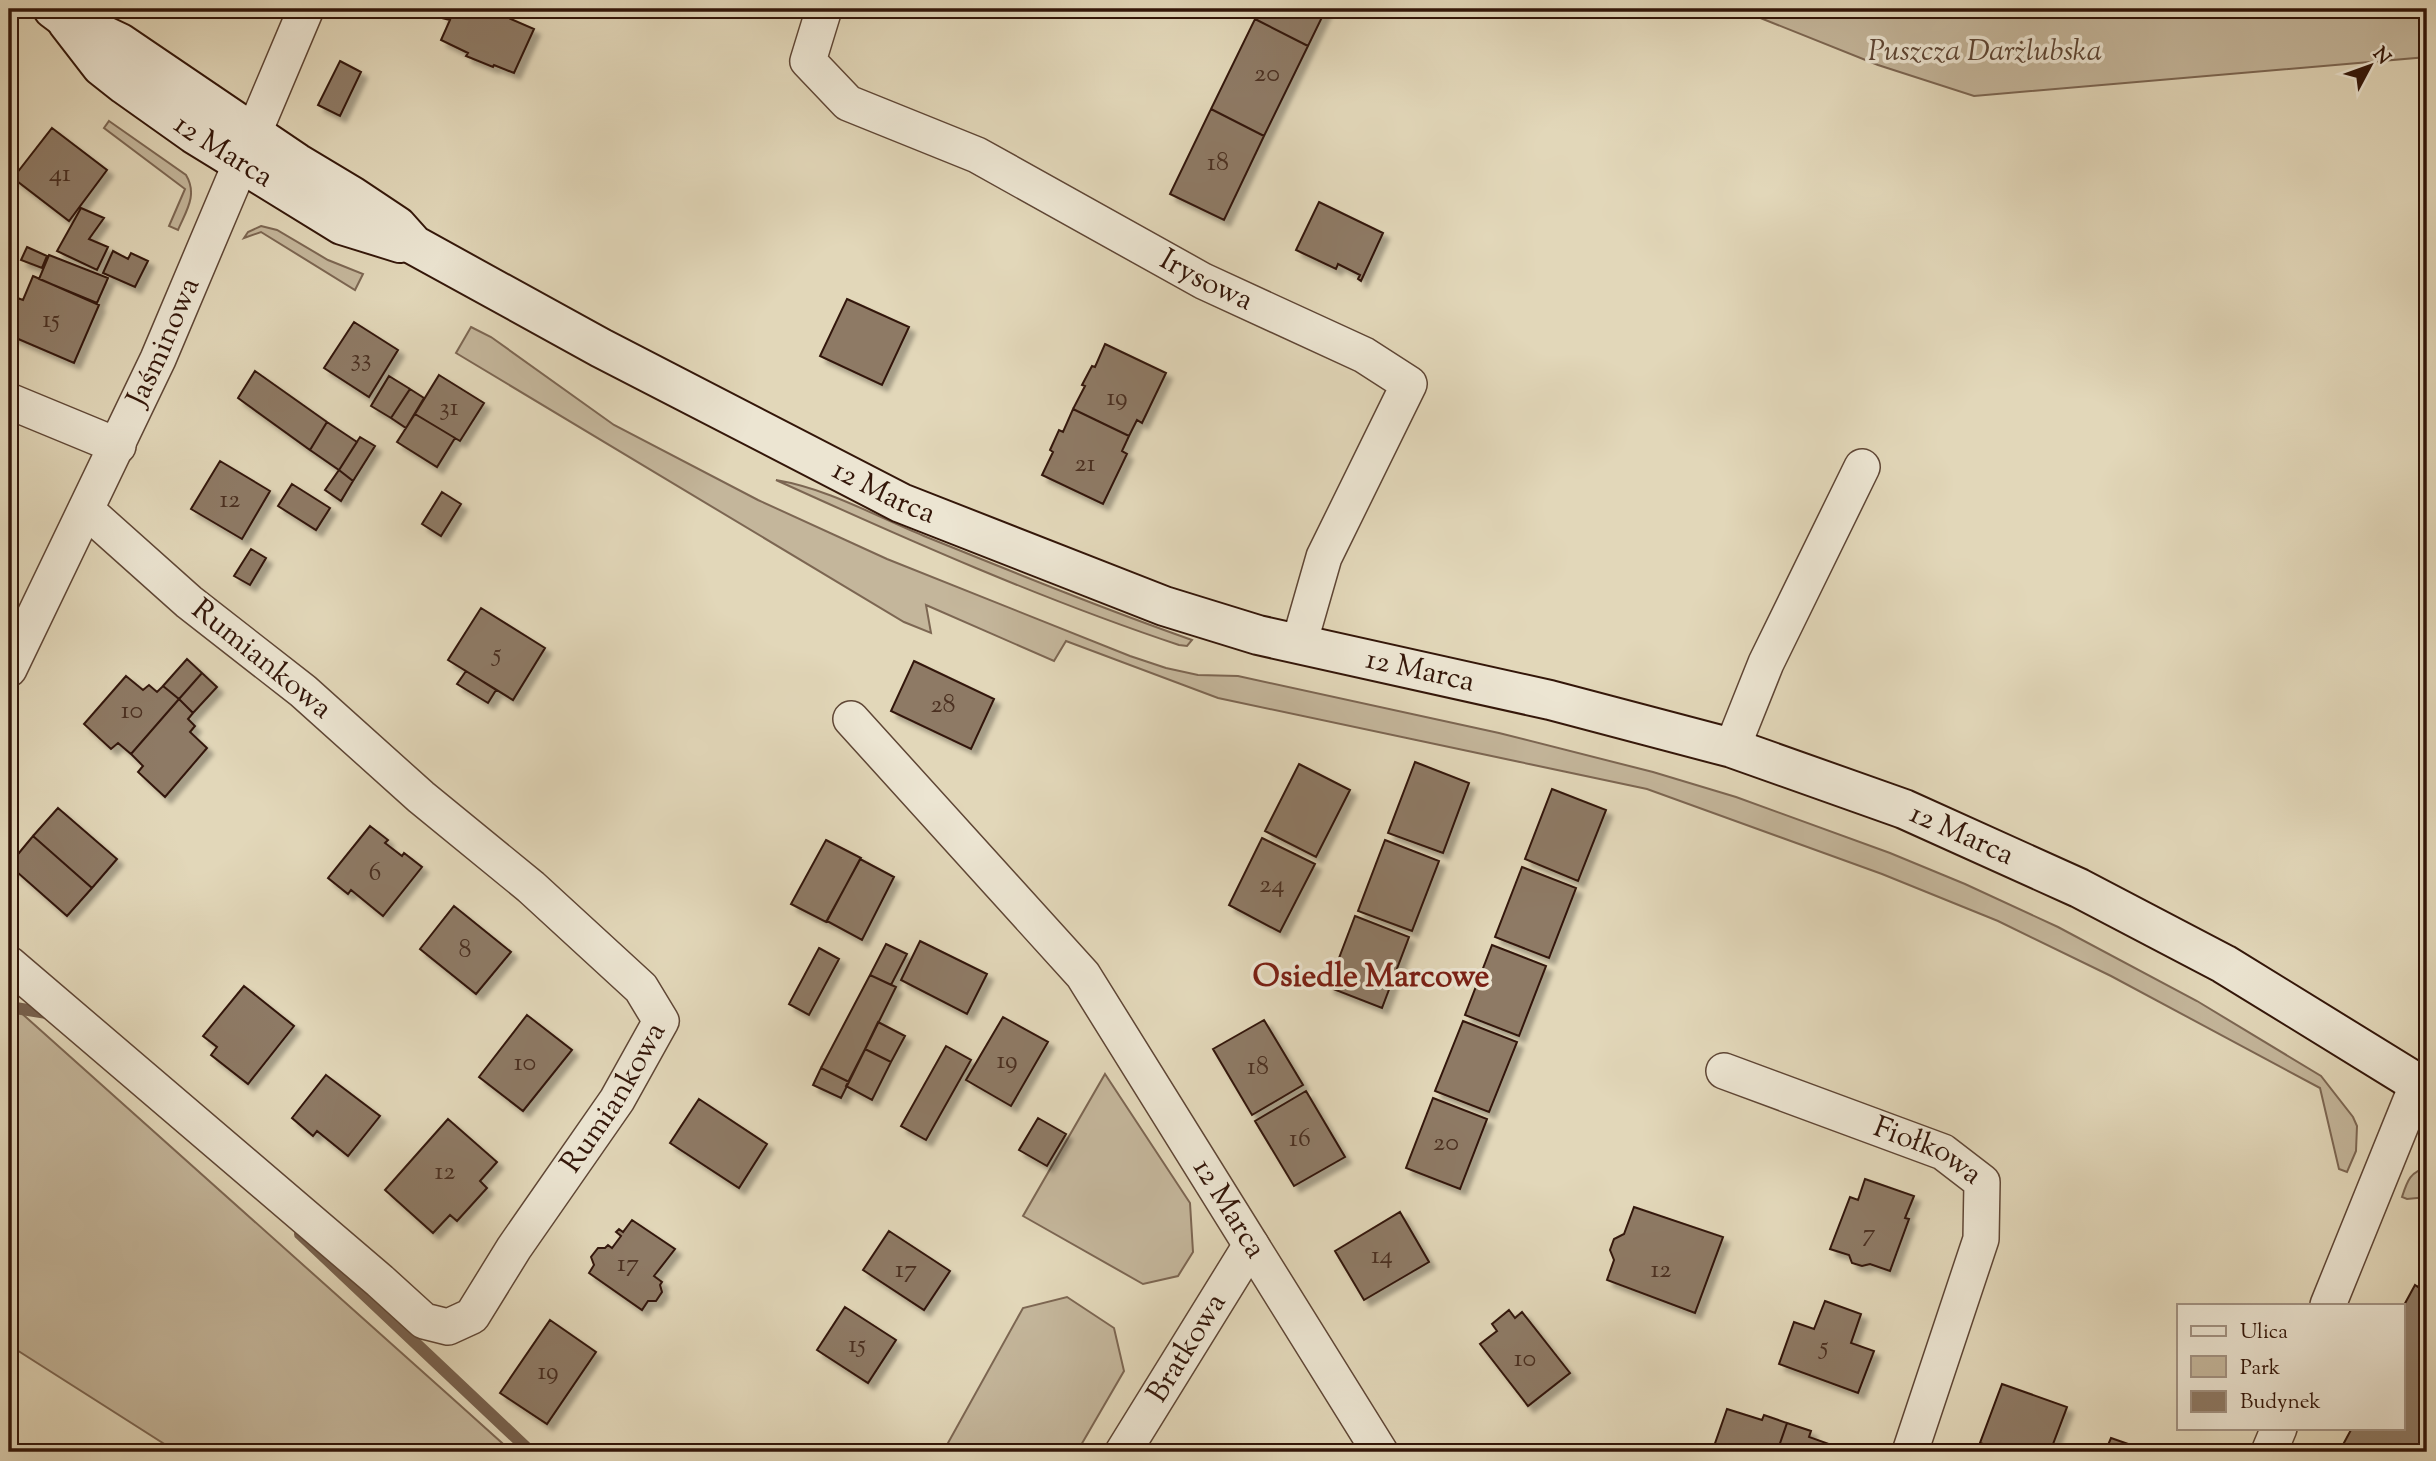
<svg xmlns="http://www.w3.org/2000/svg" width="2436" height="1461" font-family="'Sorts Mill Goudy',serif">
  <defs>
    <filter id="shadow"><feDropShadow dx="6" dy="6" stdDeviation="2" flood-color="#0004"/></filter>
  </defs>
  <rect width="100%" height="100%" fill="#e2d7b9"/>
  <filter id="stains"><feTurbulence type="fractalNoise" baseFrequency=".00286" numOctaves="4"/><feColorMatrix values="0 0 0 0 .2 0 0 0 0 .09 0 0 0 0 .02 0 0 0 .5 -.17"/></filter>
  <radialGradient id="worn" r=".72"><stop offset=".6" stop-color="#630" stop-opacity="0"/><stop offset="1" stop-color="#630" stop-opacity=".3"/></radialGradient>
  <path fill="#c4b69b" stroke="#7c6652" stroke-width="2" d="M1738 9H2427V57L1974 96 1878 65Z
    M109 121 186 175C198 195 186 211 178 230L169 226 185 189 104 128Z
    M261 226 277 230 328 260 363 274 355 290 261 232 244 238 248 232Z
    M471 327 491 337 614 425 758 500 887 559 1130 656 1166 668 1198 675 1238 676 1499 733 1653 772 1736 797 1890 853 1965 884 2058 927 2197 1001 2321 1076 2353 1117 2357 1126 2356 1151 2347 1172 2339 1169 2320 1088 2111 976 1998 921 1882 874 1647 789 1218 698 1066 641 1054 661 926 605 931 633 904 622 456 353Z
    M776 480C829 489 875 516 924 536 1013 572 1101 608 1192 640L1187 646 1179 645C1041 599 908 540 776 480Z
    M9 1002 452 1398 512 1452H177L9 1345Z
    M1105 1074 1190 1203 1193 1252 1178 1276 1143 1284 1023 1216Z
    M2427 1168V1197L2407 1199 2402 1197C2407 1182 2410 1171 2427 1168Z
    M1067 1297 1114 1328 1124 1371 1077 1452H943L1023 1308Z"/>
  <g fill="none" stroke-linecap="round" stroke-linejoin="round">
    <path stroke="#78624f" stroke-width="12" d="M9 1007 53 1014
      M300 1234 531 1452"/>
  </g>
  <path fill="#8e7a65" stroke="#331609" stroke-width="2" filter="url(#shadow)" d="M446 9H488L534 29 514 73 494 65 493 67 466 56 468 53 441 40 450 20 442 18Z
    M1260 9H1326L1308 46 1255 19Z
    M1255 19 1308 46 1264 136 1211 109Z
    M340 61 361 72 340 116 318 105Z
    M1211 109 1264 136 1224 220 1170 194Z
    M52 128 107 170 69 221 13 178Z
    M1319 202 1383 233 1361 281 1358 279 1360 275 1338 264 1336 269 1296 250Z
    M81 208 104 218 89 239 108 247 97 270 57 251Z
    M27 247 47 256 42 268 21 260Z
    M113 251 128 259 131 253 148 261 135 287 103 273Z
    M49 255 108 278 97 303 39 279Z
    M33 276 99 305 74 363 9 335V295L23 300Z
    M847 299 909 327 882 385 820 356Z
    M354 322 398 350 369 397 324 368Z
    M1105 344 1166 373 1142 423 1137 420 1129 436 1073 409 1085 386 1082 385 1092 366 1095 367Z
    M255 371 327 422 310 450 238 398Z
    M439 375 484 403 460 441 415 414Z
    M389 376 410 389 391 418 371 406Z
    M410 389 424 398 406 428 391 418Z
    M1073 409 1129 436 1122 451 1127 454 1103 504 1042 475 1053 452 1050 450 1059 430 1063 432Z
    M415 414 455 438 437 467 397 442Z
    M327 422 357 442 339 470 310 450Z
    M360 437 375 446 353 481 339 470Z
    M220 461 270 491 242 539 191 509Z
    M339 470 353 481 341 501 325 490Z
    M292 484 330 508 316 530 278 506Z
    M442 492 461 504 441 536 422 524Z
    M251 549 266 558 250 585 234 576Z
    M481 608 545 648 513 700 448 660Z
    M187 659 202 673 179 699 163 686Z
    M914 661 994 699 971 749 891 711Z
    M466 671 496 690 488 703 457 684Z
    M202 673 217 687 193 713 179 699Z
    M126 676 143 690 149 685 157 692 163 686 179 699 131 754 118 743 111 749 84 724Z
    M179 699 193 713 188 719 195 726 190 732 207 748 165 797 138 772 143 766 131 754Z
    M1415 762 1469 783 1443 853 1388 833Z
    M1299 764 1350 790 1316 857 1265 831Z
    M1552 789 1606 810 1578 881 1525 859Z
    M58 808 117 859 92 888 33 836Z
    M370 826 388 840 385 843 402 856 404 853 422 867 383 916 351 890 348 894 328 878Z
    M33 836 92 888 67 916 9 865Z
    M1262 838 1315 864 1280 932 1229 905Z
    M826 840 861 858 826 922 791 904Z
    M1385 840 1439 861 1412 931 1358 911Z
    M860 859 894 877 862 940 827 921Z
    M1522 867 1576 888 1549 958 1495 937Z
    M454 906 511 952 476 994 420 949Z
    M1355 916 1409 937 1382 1008 1328 987Z
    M920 941 987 974 967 1014 901 980Z
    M886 944 907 954 891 985 870 975Z
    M1492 945 1546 966 1519 1036 1465 1015Z
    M819 948 839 959 809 1015 789 1004Z
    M870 975 896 987 849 1082 821 1068Z
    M244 986 294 1026 248 1084 211 1055 217 1047 203 1036Z
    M527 1015 572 1050 523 1111 479 1077Z
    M1003 1017 1048 1042 1011 1106 966 1080Z
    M1264 1020 1303 1085 1252 1115 1213 1049Z
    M1463 1021 1517 1042 1489 1112 1435 1091Z
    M878 1022 905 1036 891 1062 865 1049Z
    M946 1046 971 1060 926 1140 901 1126Z
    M865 1049 891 1062 872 1100 846 1086Z
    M821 1068 849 1082 841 1098 813 1085Z
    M326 1075 380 1116 348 1156 317 1131 313 1136 292 1118Z
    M1306 1091 1345 1157 1294 1186 1255 1121Z
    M1433 1098 1487 1119 1460 1189 1406 1168Z
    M699 1099 767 1144 739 1188 670 1143Z
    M1038 1118 1066 1134 1047 1166 1019 1150Z
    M448 1119 497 1162 480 1181 487 1188 457 1221 450 1215 433 1233 385 1190Z
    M1865 1179 1914 1196 1905 1218 1909 1219 1890 1271 1870 1264 1862 1266 1852 1263 1849 1255 1830 1249 1850 1197 1858 1200Z
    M1634 1207 1723 1237 1695 1313 1607 1280 1614 1260 1610 1250 1614 1239 1624 1234Z
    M1400 1212 1429 1262 1364 1300 1335 1251Z
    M632 1220 675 1249 654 1276 662 1282 660 1285 662 1292 656 1301H648L642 1310 589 1273 594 1265 591 1257 598 1248H605L608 1245 612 1248 621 1236 616 1232 619 1229 623 1232Z
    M889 1231 950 1271 924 1310 863 1270Z
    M2427 1270V1452H2339L2352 1428H2403V1307L2415 1285 2418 1287Z
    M1825 1301 1861 1314 1851 1343 1874 1351 1858 1393 1779 1364 1794 1322 1814 1329Z
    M845 1307 896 1340 868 1383 817 1350Z
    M1509 1310 1515 1318 1522 1312 1570 1373 1528 1406 1480 1344 1497 1331 1492 1324Z
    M550 1320 596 1352 547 1424 500 1393Z
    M2002 1384 2067 1407 2050 1452H2007L1980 1443Z
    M1727 1409 1762 1420 1764 1415 1787 1423 1777 1452H1712Z
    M1787 1423 1811 1431 1809 1437 1843 1449 1842 1452H1777Z
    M2111 1438 2151 1452H2105Z"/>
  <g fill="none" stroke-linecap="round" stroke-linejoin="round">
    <defs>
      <g id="street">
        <path id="s1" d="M824 9 808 61 848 103 977 155 1203 281 1364 355 1409 384 1324 557 1299 644"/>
        <path d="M9 401 118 446"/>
        <path id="s2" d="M9 669 158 359 306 9"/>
        <path id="s3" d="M851 719 1083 975 1380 1452"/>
        <path d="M1732 748 1766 663 1862 467"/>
        <path id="s4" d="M9 964 380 1281 424 1321 448 1327 472 1316 514 1248 617 1100 661 1021 641 988 531 887 421 797 303 691 189 602 86 510"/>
        <path id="s5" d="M1724 1071 1943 1152 1982 1182 1981 1239 1910 1452"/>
        <path d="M2328 1305 2418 1083"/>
        <path id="s6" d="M1123 1452 1251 1245"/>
        <path d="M2269 1452 2279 1428"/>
      </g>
      <g id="secondary">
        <path id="s7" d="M53 9 61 15 120 43 297 163 352 196 397 226 414 245 601 348 901 503 1164 606 1258 635 1550 700 1732 748 1904 809 2079 888 2224 964 2427 1089"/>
        <path id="s8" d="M67 22 101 66 125 85 194 134 342 225 400 243"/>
      </g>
    </defs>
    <use href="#street" stroke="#5f4635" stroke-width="38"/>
    <use href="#secondary" stroke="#331609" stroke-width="42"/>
    <use href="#street" stroke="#ece5d2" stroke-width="35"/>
    <use href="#secondary" stroke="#ece5d2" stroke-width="38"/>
  </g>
  <g text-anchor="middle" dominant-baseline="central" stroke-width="7" stroke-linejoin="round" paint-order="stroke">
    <g font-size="26" fill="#4a2f20">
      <text x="1267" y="74">20</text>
      <text x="1218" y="163">18</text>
      <text x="60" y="174">41</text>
      <text x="51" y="320">15</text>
      <text x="361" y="359">33</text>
      <text x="1117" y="398">19</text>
      <text x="449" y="408">31</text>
      <text x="1085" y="464">21</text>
      <text x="230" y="500">12</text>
      <text x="497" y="654">5</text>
      <text x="943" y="705">28</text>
      <text x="132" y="711">10</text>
      <text x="375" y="873">6</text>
      <text x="1272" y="885">24</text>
      <text x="465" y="950">8</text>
      <text x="1007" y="1061">19</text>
      <text x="525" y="1063">10</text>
      <text x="1258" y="1067">18</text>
      <text x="1300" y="1139">16</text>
      <text x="1446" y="1143">20</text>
      <text x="445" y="1172">12</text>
      <text x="1869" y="1234">7</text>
      <text x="1382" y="1256">14</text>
      <text x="628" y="1264">17</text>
      <text x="906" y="1270">17</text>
      <text x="1661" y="1270">12</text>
      <text x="857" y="1345">15</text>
      <text x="1824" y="1347">5</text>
      <text x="1525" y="1359">10</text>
      <text x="548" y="1372">19</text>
    </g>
    <g font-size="30" font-style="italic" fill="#5e4635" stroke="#ece5d2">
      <text x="1985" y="52">Puszcza Darżlubska</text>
    </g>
    <g font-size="30" fill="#331609" stroke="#ece5d2">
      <text stroke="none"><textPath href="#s8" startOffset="205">12 Marca</textPath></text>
      <text stroke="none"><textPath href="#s1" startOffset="513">Irysowa</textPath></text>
      <text stroke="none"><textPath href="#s2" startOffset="362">Jaśminowa</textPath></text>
      <text stroke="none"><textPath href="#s7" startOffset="964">12 Marca</textPath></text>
      <text transform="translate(261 660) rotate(39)">Rumiankowa</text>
      <text stroke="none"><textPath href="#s7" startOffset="1531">12 Marca</textPath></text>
      <text stroke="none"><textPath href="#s7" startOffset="2098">12 Marca</textPath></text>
      <text stroke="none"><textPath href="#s4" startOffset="859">Rumiankowa</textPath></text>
      <text stroke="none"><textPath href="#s5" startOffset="219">Fiołkowa</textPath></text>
      <text stroke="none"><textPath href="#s3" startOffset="621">12 Marca</textPath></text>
      <text stroke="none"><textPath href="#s6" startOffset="122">Bratkowa</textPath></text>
    </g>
    <g font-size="32" font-weight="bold" fill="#7a1f14" stroke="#ece5d2">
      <text x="1371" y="978">Osiedle Marcowe</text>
    </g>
  </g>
  <rect width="2436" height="1461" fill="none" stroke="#e2d7b9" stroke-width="35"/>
  <rect x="10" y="10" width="2415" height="1440" fill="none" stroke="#331609" stroke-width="3.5"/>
  <rect x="18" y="18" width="2401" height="1426" fill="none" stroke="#331609" stroke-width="2"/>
  <rect x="2177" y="1304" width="228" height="126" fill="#ece5d2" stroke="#a29282" stroke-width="2"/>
  <rect x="2191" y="1326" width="35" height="10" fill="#ece5d2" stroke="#a29282" stroke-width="2"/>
  <text x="2240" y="1338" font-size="21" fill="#331609">Ulica</text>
  <rect x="2191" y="1356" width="35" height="21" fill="#c4b69b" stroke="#a29282" stroke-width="2"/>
  <text x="2240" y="1374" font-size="21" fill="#331609">Park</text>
  <rect x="2191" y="1391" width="35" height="21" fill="#8e7a65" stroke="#a29282" stroke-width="2"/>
  <text x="2240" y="1408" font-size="21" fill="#331609">Budynek</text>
  <g transform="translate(2370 66) rotate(49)" stroke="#ece5d2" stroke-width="5" paint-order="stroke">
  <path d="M0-5L12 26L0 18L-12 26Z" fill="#331609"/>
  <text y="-10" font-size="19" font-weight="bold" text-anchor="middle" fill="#331609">N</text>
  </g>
  <rect width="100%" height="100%" filter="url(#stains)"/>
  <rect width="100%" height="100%" fill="url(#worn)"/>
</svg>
